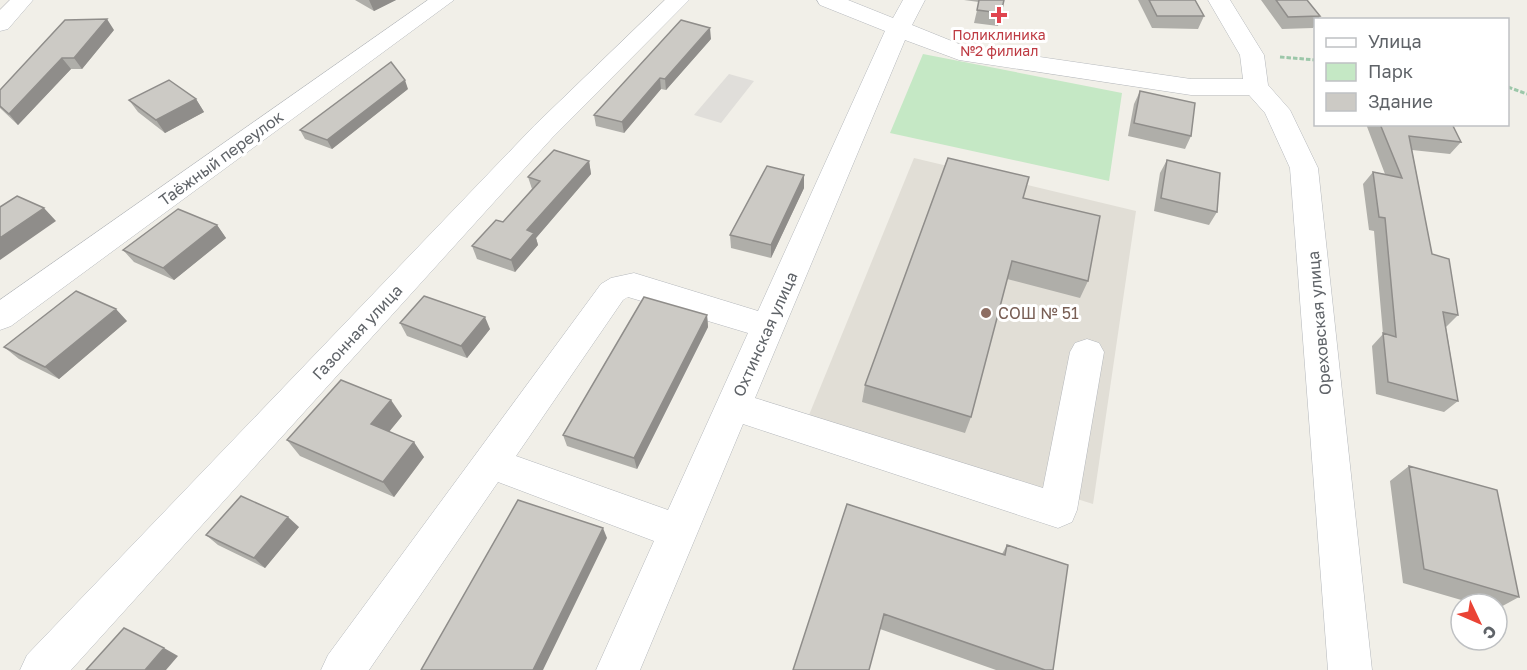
<svg xmlns="http://www.w3.org/2000/svg" width="1527" height="670" font-family="'Golos Text',sans-serif">
  <rect width="100%" height="100%" fill="#f1efe8"/>
  <path fill="#e0deda" d="M729 74 754 81 721 123 694 115Z"/>
  <path fill="#e1ded6" d="M914 158 1136 211 1093 504 809 415Z"/>
  <path fill="#c5e8c5" d="M923 54 1122 93 1109 181 890 133Z"/>
  <g fill="none" stroke-linecap="round" stroke-linejoin="round">
    <defs>
      <path id="minor" d="M10 0H33L8 29 0 31V10Z
        M428 0H454L11 326 0 330V300Z
        M665 0H689L552 138 71 670H20L27 655 534 126Z
        M817 0H848L893 18 903 0H925L912 25 964 46 1191 79H1243L1240 55 1208 0H1230L1264 55 1268 85 1290 110 1318 168 1372 670H1328L1290 168 1265 113 1249 95H1191L959 60 905 40 755 398 1043 488 1070 352 1075 343 1087 339 1099 343 1104 352 1077 510 1072 522 1058 528 743 424 640 670H596L654 541 498 482 369 670H321L328 655 601 284 611 278 634 273 758 311 885 31 820 5ZM628 297 748 333 668 510 516 456 623 300Z"/>
    </defs>
    <use href="#minor" stroke="#b5b8bc" stroke-width="1"/>
    <path stroke="#9cc7a9" stroke-width="3" stroke-dasharray="4.5 2" stroke-linecap="butt" d="M1280 57 1316 60
      M1508 87 1527 94"/>
    <use href="#minor" fill="#fff" fill-rule="evenodd"/>
  </g>
  <path fill="#afaea9" d="M355 0H396L374 11Z
    M964 0H1004L998 26 974 23 979 2Z
    M1138 0H1195L1204 16 1198 29 1152 28Z
    M1261 0H1307L1320 16 1318 20H1316V24L1313 28 1282 29Z
    M114 30 82 69H71L18 125 0 108V90Z
    M711 39 666 90 661 89 624 133 596 126 594 115Z
    M408 89 332 149 305 139 300 130Z
    M1140 91 1191 136 1185 149 1128 136 1134 104Z
    M196 99 204 112 165 133 138 112 129 100Z
    M1366 124H1452L1461 142 1450 154 1412 150 1432 254 1458 315 1446 327 1458 401 1444 412 1376 394 1372 346 1383 334 1374 231 1369 230 1363 184 1373 172 1385 174Z
    M1167 160 1217 212 1209 225 1154 211 1160 173Z
    M589 161 591 174 536 238 538 245 515 272 477 259 472 246 503 222 532 189 528 177Z
    M804 175V188L771 258 731 248 730 235Z
    M1023 198 1088 281 1080 298 1007 279 971 417 965 433 862 402 865 385Z
    M217 225 226 238 174 280 134 262 123 250Z
    M707 315 708 327 637 469 567 446 563 435Z
    M127 321 59 379 19 359 4 347Z
    M400 323 490 329 467 358 407 336Z
    M402 416 389 432 424 457 394 497 300 456 287 440Z
    M1409 466 1519 597 1497 609V604H1475L1403 583 1390 481Z
    M847 504 1002 554 1007 545 1053 670H996L880 629Z
    M299 527 265 568 218 545 206 535Z"/>
  <path fill="#8f8d8a" d="M369 0H396L374 11Z
    M107 19 114 30 82 69 74 58Z
    M710 28 711 39 666 90 665 79Z
    M62 58 71 69 18 125 9 114Z
    M660 78 661 89 624 133 622 122Z
    M405 80 408 89 332 149 327 140Z
    M196 99 204 112 165 133 156 120Z
    M589 161 591 174 536 238 538 245 515 272 511 260 527 230Z
    M804 175V188L771 258V245Z
    M44 208 56 221 0 260V238Z
    M217 225 226 238 174 280 163 268Z
    M116 309 127 321 59 379 45 367Z
    M707 315 708 327 637 469 634 458Z
    M485 317 490 329 467 358 461 346Z
    M391 400 402 416 382 440 371 424Z
    M414 442 424 457 394 497 383 482Z
    M288 517 299 527 265 568 254 558Z
    M603 528 607 538 543 670H533Z
    M164 648 178 656 166 670H145Z"/>
  <path fill="#cccac5" stroke="#8f8d8a" stroke-width="1.5" d="M979 0H1004L1001 13 977 10Z
    M1149 0H1195L1204 16H1157Z
    M1276 0H1307L1320 16 1288 17Z
    M107 19 74 58H62L9 114 0 106V90L65 20Z
    M681 20 710 28 665 79 660 78 622 122 594 115Z
    M391 62 405 80 327 140 300 130Z
    M169 80 196 99 156 120 129 100Z
    M1140 91 1195 103 1191 136 1134 123Z
    M1380 124H1452L1461 142 1409 136 1432 254 1449 259 1458 315 1443 312 1458 401 1388 382 1383 333 1396 337 1385 218 1379 217 1373 172 1402 178Z
    M554 150 589 161 527 230 534 233 511 260 472 246 496 220 503 222 540 181 528 177Z
    M948 158 1029 177 1023 198 1100 216 1088 281 1012 261 971 417 865 385Z
    M1167 160 1220 173 1217 212 1161 198Z
    M767 166 804 175 771 245 730 235Z
    M17 196 44 208 0 238V207Z
    M178 209 217 225 163 268 123 250Z
    M76 291 116 309 45 367 4 347Z
    M424 296 485 317 461 346 400 323Z
    M644 297 707 315 634 458 563 435Z
    M341 380 391 400 371 424 414 442 383 482 287 440Z
    M1409 466 1497 490 1519 597 1424 569Z
    M241 496 288 517 254 558 206 535Z
    M518 500 603 528 533 670H421Z
    M847 504 1005 555 1007 545 1068 565 1053 670H1045L884 614 869 670H793Z
    M124 628 164 648 145 670H86Z"/>
  <path fill="#e0444e" stroke="#fff" stroke-width="2" d="M996 6h6v6h6v6h-6v6h-6v-6h-6v-6h6z"/>
  <circle fill="#8d6e63" stroke="#fff" stroke-width="2" cx="986" cy="313" r="6"/>
  <g text-anchor="middle" dominant-baseline="central" stroke-width="6" stroke-linejoin="round" paint-order="stroke">
    <g font-size="14" fill="#be3a42" stroke="#fff">
      <text x="999" y="34">Поликлиника<tspan x="999" dy="16">№2 филиал</tspan></text>
    </g>
    <g font-size="16" fill="#5f6368" stroke="#fff">
      <text transform="translate(221 158) rotate(-36)">Таёжный переулок</text>
      <text transform="translate(1319 323) rotate(-95)">Ореховская улица</text>
      <text transform="translate(357 332) rotate(-47)">Газонная улица</text>
      <text transform="translate(765 334) rotate(-66)">Охтинская улица</text>
    </g>
    <g font-size="16" fill="#785e54" stroke="#fff" text-anchor="start">
      <text x="998" y="313">СОШ № 51</text>
    </g>
  </g>
  <rect x="1314" y="18" width="195" height="108" fill="#ffffff" stroke="#bfc1c3" stroke-width="1.5"/>
  <rect x="1326" y="38" width="30" height="9" fill="#ffffff" stroke="#bfc1c3" stroke-width="1.5"/>
  <text x="1368" y="48" font-size="18" fill="#5f6368">Улица</text>
  <rect x="1326" y="63" width="30" height="18" fill="#c5e8c5" stroke="#bfc1c3" stroke-width="1.5"/>
  <text x="1368" y="78" font-size="18" fill="#5f6368">Парк</text>
  <rect x="1326" y="93" width="30" height="18" fill="#cccac5" stroke="#bfc1c3" stroke-width="1.5"/>
  <text x="1368" y="108" font-size="18" fill="#5f6368">Здание</text>
  <g transform="translate(1479 622) rotate(134)"><circle r="28" fill="#ffffff" stroke="#bfc1c3" stroke-width="1.5"/>
  <path d="M0-4.5L10 22L0 15L-10 22Z" fill="#ea4335"/>
  <text y="-9" font-size="16" font-weight="bold" text-anchor="middle" fill="#5f6368">С</text>
  </g>
</svg>
